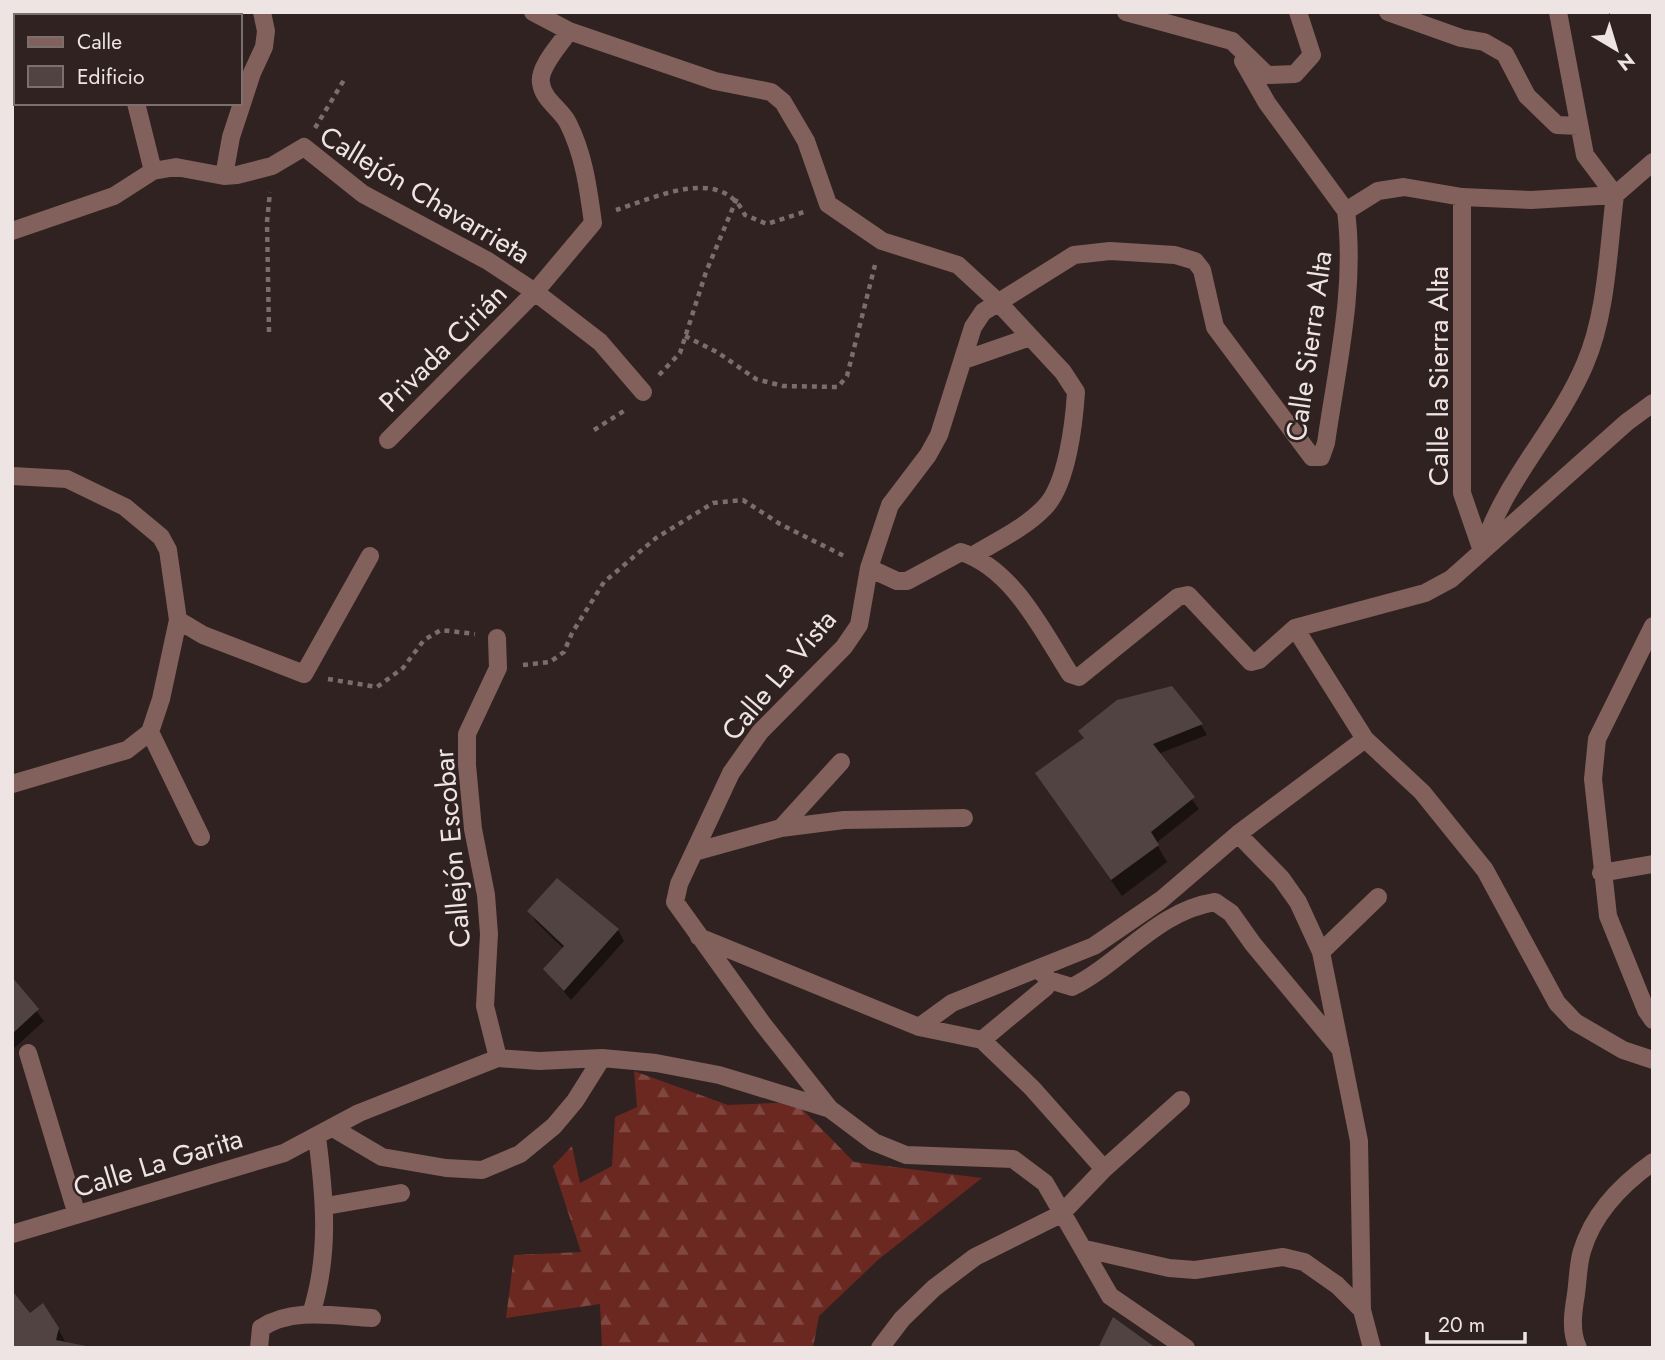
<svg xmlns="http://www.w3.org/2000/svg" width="1665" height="1360" font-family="Jost,sans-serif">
  <defs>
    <pattern id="forest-firs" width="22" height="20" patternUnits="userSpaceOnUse" patternTransform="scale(1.75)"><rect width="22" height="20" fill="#6a2821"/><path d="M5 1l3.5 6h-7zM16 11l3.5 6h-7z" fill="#804741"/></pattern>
  </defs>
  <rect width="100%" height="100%" fill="#2f2220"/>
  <path fill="url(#forest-firs)" d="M634 1071 728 1105 795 1102 854 1162 982 1178 879 1259 819 1316 813 1348H602L600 1304 506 1318 514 1255 581 1252 553 1166 572 1146 580 1183 612 1166 615 1117 637 1107Z"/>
  <path fill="#0007" d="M1201 725 1207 735 1158 754 1199 809 1156 843 1167 862 1122 896 1037 774 1085 739 1080 732Z
    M557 881 618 930 624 941 571 1000 545 969 564 949 536 922 530 911Z
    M12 980 44 1021 12 1050Z
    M14 1295 30 1316 58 1329 66 1343 12 1348Z"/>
  <path fill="#514341" d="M1172 686 1203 724 1153 744 1195 797 1151 832 1159 845 1111 880 1035 773 1084 738 1078 731 1117 700Z
    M557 878 619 929 564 991 543 969 564 946 527 911Z
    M12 977 39 1009 12 1034Z
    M14 1293 30 1313 43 1303 59 1328 56 1340 96 1348H12Z
    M1113 1317 1156 1348H1098Z"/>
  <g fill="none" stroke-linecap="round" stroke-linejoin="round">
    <path stroke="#7a6e6d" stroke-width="4.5" stroke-dasharray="5 5" stroke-linecap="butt" d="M315 128 344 80
      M616 210C657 197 721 165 745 215L767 224 804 212
      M269 332 267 222 270 192
      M685 336 717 352 756 379 783 386 838 387 847 376 875 265
      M659 375 680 353 706 272 737 198
      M594 430 627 409
      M523 665 550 662 564 652 572 633 604 582 656 538 713 503 743 500 780 524 846 557
      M328 679 377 687 403 668 424 640 441 630 475 634"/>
    <path stroke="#82605b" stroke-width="18" d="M115 12 116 16
      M533 12 569 31 715 81 771 92 783 102 806 141 828 204 882 241 958 265 997 301 1063 372 1076 392C1074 424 1067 484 1045 507 1025 528 997 541 972 556
      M1126 12 1232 41 1267 75 1295 74 1312 55 1298 12
      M1388 12 1461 38 1484 42 1505 54 1527 96 1557 125 1579 126
      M1243 61 1267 103 1346 211
      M136 103 153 171
      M224 176 231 137 252 73 264 47 266 31 262 12
      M1615 195 1653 162
      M1462 197V493L1482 551
      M1346 211 1378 191 1404 187 1462 197 1531 200 1615 195
      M12 231 114 196 153 171 176 167 224 176 237 175 272 166 304 147 363 194 488 261 535 292 600 342 643 392
      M964 360 1030 337
      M388 440 535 292 593 223C588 187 584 155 568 123 561 109 543 100 541 83 538 67 561 44 569 31
      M12 476 67 479 125 507 161 537 168 550 178 620 161 699 150 732 127 750 12 784
      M1482 551C1504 480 1557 430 1585 364 1607 313 1608 250 1615 195L1585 155 1558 12
      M869 568 897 581H907L961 552C1013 569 1042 630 1070 674L1079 677 1178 597 1188 595 1251 662 1259 660 1295 628 1425 593 1451 579 1627 422 1653 403
      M178 620 203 635 304 674 370 556
      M1653 626 1597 739 1593 779 1608 916 1646 1010 1653 1020
      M1295 628 1365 739 1422 792 1485 870 1557 1003 1575 1022 1623 1050 1653 1060
      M497 638 498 668 467 734V765L473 829 486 895 489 934 485 1006 498 1058
      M150 732 201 837
      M781 828 841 762
      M1238 834 1281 878 1298 902 1321 952 1359 1141 1362 1310
      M694 852 781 828 844 820 964 818
      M1601 873 1653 864
      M699 937 919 1027 952 1003 1094 946 1161 900 1238 834 1365 739
      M1321 952 1378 897
      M1049 980 1072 987C1122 962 1157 911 1215 902L1231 913 1253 944 1341 1050
      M919 1027 982 1040 1032 1088 1104 1169
      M982 1040 1046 987 1049 980 1041 972
      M28 1053 77 1215
      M333 1128 382 1157 446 1168 482 1170 520 1154 554 1126 575 1101 602 1058
      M326 1206 401 1193
      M12 1234 284 1153 359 1113 498 1058 539 1061 602 1058 656 1063 719 1075 830 1109
      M1085 1249 1169 1268 1195 1270 1283 1257 1304 1262 1337 1285 1362 1310 1372 1348
      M311 1314C330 1255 325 1198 317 1137
      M259 1348 261 1328C292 1307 335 1316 372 1318
      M880 1348 902 1319 934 1288 975 1257 1061 1214 1104 1169 1181 1100
      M1186 1348 1110 1296 1045 1183 1013 1159 906 1155 874 1142 830 1109 762 1023 675 902 679 884 731 773 760 732 844 647 859 625 869 568 890 505 928 455 939 435 973 327 983 312 1074 255 1110 251 1175 255 1195 261 1202 270 1215 327 1312 457H1321L1326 443C1337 366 1356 288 1346 211
      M1578 1348C1570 1331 1573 1312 1576 1294 1578 1280 1578 1264 1582 1251 1593 1214 1622 1184 1653 1162"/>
  </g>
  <g text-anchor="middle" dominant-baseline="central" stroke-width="5" stroke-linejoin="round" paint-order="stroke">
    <g font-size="28" fill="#ede4e3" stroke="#2f2220">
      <text transform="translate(425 195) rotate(31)">Callejón Chavarrieta</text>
      <text transform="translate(1309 346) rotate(-82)">Calle Sierra Alta</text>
      <text transform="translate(443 348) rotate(-45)">Privada Cirián</text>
      <text transform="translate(1438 376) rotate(-90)">Calle la Sierra Alta</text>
      <text transform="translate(779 675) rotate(-50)">Calle La Vista</text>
      <text transform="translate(452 848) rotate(-95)">Callejón Escobar</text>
      <text transform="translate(158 1163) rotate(-17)">Calle La Garita</text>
    </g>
  </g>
  <rect width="1665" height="1360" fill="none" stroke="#ede4e3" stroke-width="28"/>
  <rect x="14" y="14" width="228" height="91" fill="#2f2220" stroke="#7b706e" stroke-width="2"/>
  <rect x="28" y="37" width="35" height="10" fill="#82605b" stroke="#7b706e" stroke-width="2"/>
  <text x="77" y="49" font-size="21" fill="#ede4e3">Calle</text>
  <rect x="28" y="66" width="35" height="21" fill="#514341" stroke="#7b706e" stroke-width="2"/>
  <text x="77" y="84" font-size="21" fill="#ede4e3">Edificio</text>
  <g transform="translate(1616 49) rotate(142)" stroke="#2f2220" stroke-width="5" paint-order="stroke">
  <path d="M0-5L12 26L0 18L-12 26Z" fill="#ede4e3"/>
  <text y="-10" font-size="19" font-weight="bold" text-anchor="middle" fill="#ede4e3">N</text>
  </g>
  <path d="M1427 1332v10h98v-10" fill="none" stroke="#ede4e3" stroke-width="3.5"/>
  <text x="1438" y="1332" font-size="21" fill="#ede4e3" stroke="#2f2220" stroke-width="5" paint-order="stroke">20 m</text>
</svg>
